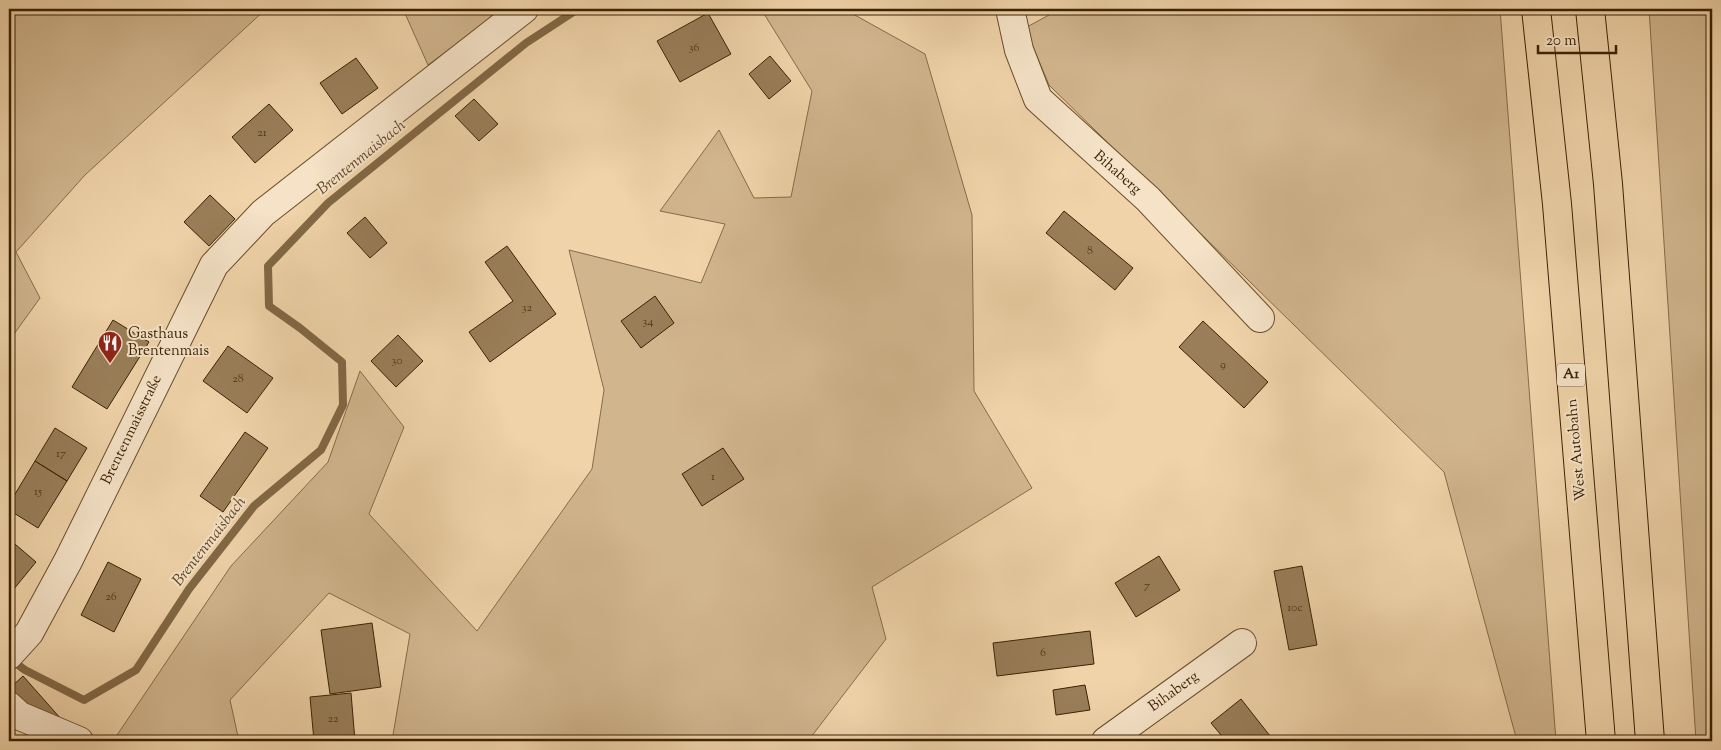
<svg xmlns="http://www.w3.org/2000/svg" width="1721" height="750" font-family="'Sorts Mill Goudy',serif">
  <rect width="100%" height="100%" fill="#f0d3a9"/>
  <filter id="stains"><feTurbulence type="fractalNoise" baseFrequency=".004" numOctaves="4"/><feColorMatrix values="0 0 0 0 .2 0 0 0 0 .09 0 0 0 0 .02 0 0 0 .5 -.17"/></filter>
  <radialGradient id="worn" r=".72"><stop offset=".6" stop-color="#630" stop-opacity="0"/><stop offset="1" stop-color="#630" stop-opacity=".3"/></radialGradient>
  <path fill="#d1b58d" stroke="#866c48" d="M9 9H266L85 175 16 252 40 298 9 341Z
    M403 9H504L428 65Z
    M761 9H844L925 54 972 215 974 391 1032 488 872 587 886 639 808 741H392L410 634 329 593 230 700 239 741H113L231 566 328 462 360 371 404 427 369 514 477 631 592 469 604 390 569 250 701 283 725 224 660 211 719 130 754 198 791 197 812 91Z
    M1060 9H1500L1556 741H1517L1444 472 1049 85 1025 28Z
    M1649 9H1712V741H1696Z"/>
  <g fill="none" stroke-linecap="round" stroke-linejoin="round">
    <path stroke="#826845" stroke-width="8" d="M10 659 25 670 84 700 136 670 189 589 254 506 321 450 343 405 342 362 300 328 269 306 268 266 328 203 526 43 578 9"/>
  </g>
  <path fill="#997e59" stroke="#3b2203" d="M708 13 731 54 680 82 657 41Z
    M770 56 791 81 769 99 749 74Z
    M356 58 378 88 342 114 320 83Z
    M474 99 498 124 479 141 455 116Z
    M269 104 293 130 255 163 232 137Z
    M210 195 235 219 209 246 184 222Z
    M1064 211 1133 268 1115 290 1046 233Z
    M365 217 387 243 370 258 347 233Z
    M507 246 556 314 490 362 469 332 513 301 485 262Z
    M655 296 674 323 641 348 621 321Z
    M113 320 149 342 107 409 72 387Z
    M1203 321 1268 382 1244 408 1179 347Z
    M398 335 423 361 396 387 371 361Z
    M228 346 273 378 247 413 203 381Z
    M55 428 87 448 67 481 35 461Z
    M245 432 268 448 223 512 200 496Z
    M723 448 744 479 702 506 682 474Z
    M35 461 67 481 38 528 9 510V504Z
    M9 539 36 562 9 595Z
    M1159 556 1180 590 1136 617 1115 583Z
    M108 562 141 579 114 632 81 615Z
    M1302 566 1317 645 1289 650 1274 571Z
    M372 623 381 687 330 694 321 630Z
    M1090 631 1094 664 997 676 993 643Z
    M23 676 62 720 57 726 9 693V689Z
    M1085 685 1090 710 1056 715 1053 690Z
    M351 693 355 741H314L310 697Z
    M1241 699 1274 741H1226L1211 723Z"/>
  <g fill="none" stroke-linecap="round" stroke-linejoin="round">
    <defs>
      <path id="minor" d="M1010 9 1019 50 1038 99 1148 199 1260 318
        M9 655 29 633 68 561 214 265 263 213 524 9
        M9 706 20 716 79 741
        M1106 741 1242 643"/>
      <path id="highway" d="M1536 9 1557 204 1601 741
        M1590 9 1608 184 1650 741"/>
    </defs>
    <use href="#minor" stroke="#684e2c" stroke-width="30"/>
    <use href="#highway" stroke="#3b2203" stroke-width="30"/>
    <use href="#minor" stroke="#f5e2c7" stroke-width="28"/>
    <use href="#highway" stroke="#f0d3a9" stroke-width="28"/>
  </g>
  <defs>
    <symbol id="restaurant-pin" viewBox="-11 -11 22 30"><path d="M0 17L-7.5 6A9.5 9.5 0 1 1 7.5 6Z" fill="#8f2418" stroke="#f5e2c7"/><path d="M-5-6h1v4h1v-4h1v4h1v-4h1v5L-1.5 .5V6h-2V.5L-5-1ZM5-6V6H3V1.5H1.5Q1.5-4 5-6Z" fill="#fff"/></symbol>
  </defs>
  <g fill-rule="evenodd">
    <use href="#restaurant-pin" x="96" y="329" width="28" height="38"/>
  </g>
  <g text-anchor="middle" dominant-baseline="central" stroke-width="4" stroke-linejoin="round" paint-order="stroke">
    <g font-size="12" fill="#523918">
      <text x="694" y="48">36</text>
      <text x="262" y="133">21</text>
      <text x="1090" y="251">8</text>
      <text x="527" y="308">32</text>
      <text x="648" y="322">34</text>
      <text x="397" y="361">30</text>
      <text x="1223" y="365">9</text>
      <text x="238" y="379">28</text>
      <text x="61" y="454">17</text>
      <text x="713" y="477">1</text>
      <text x="38" y="492">15</text>
      <text x="1147" y="586">7</text>
      <text x="111" y="597">26</text>
      <text x="1295" y="608">10c</text>
      <text x="1043" y="653">6</text>
      <text x="333" y="719">22</text>
    </g>
    <rect fill="#f5e2c7" stroke="#735c3e" stroke-width="1" x="1557" y="363.5" width="28" height="23" rx="4"/>
    <g font-size="14" font-weight="bold" fill="#3b2203">
      <text x="1571" y="375">A1</text>
    </g>
    <g font-size="15" fill="#3b2203" stroke="#f5e2c7">
      <text transform="translate(1117 173) rotate(41)">Bihaberg</text>
      <text transform="translate(132 430) rotate(-64)">Brentenmaisstraße</text>
      <text transform="translate(1577 450) rotate(-95)">West Autobahn</text>
      <text transform="translate(1174 692) rotate(-36)">Bihaberg</text>
    </g>
    <g font-size="15" fill="#3b2203" stroke="#f5e2c7" text-anchor="start">
      <text x="128" y="334">Gasthaus<tspan x="128" dy="17">Brentenmais</tspan></text>
    </g>
    <g font-size="16" font-style="italic" fill="#5f4524" stroke="#f5e2c7">
      <text transform="translate(362 158) rotate(-39)">Brentenmaisbach</text>
      <text transform="translate(210 542) rotate(-52)">Brentenmaisbach</text>
    </g>
  </g>
  <rect width="1721" height="750" fill="none" stroke="#f0d3a9" stroke-width="30"/>
  <rect x="10" y="10" width="1701" height="730" fill="none" stroke="#3b2203" stroke-width="2.5"/>
  <rect x="15" y="15" width="1691" height="720" fill="none" stroke="#3b2203"/>
  <path d="M1538 45v8h78v-8" fill="none" stroke="#3b2203" stroke-width="2.5"/>
  <text x="1546" y="45" font-size="15" fill="#3b2203" stroke="#f5e2c7" stroke-width="4" paint-order="stroke">20 m</text>
  <rect width="100%" height="100%" filter="url(#stains)"/>
  <rect width="100%" height="100%" fill="url(#worn)"/>
</svg>
